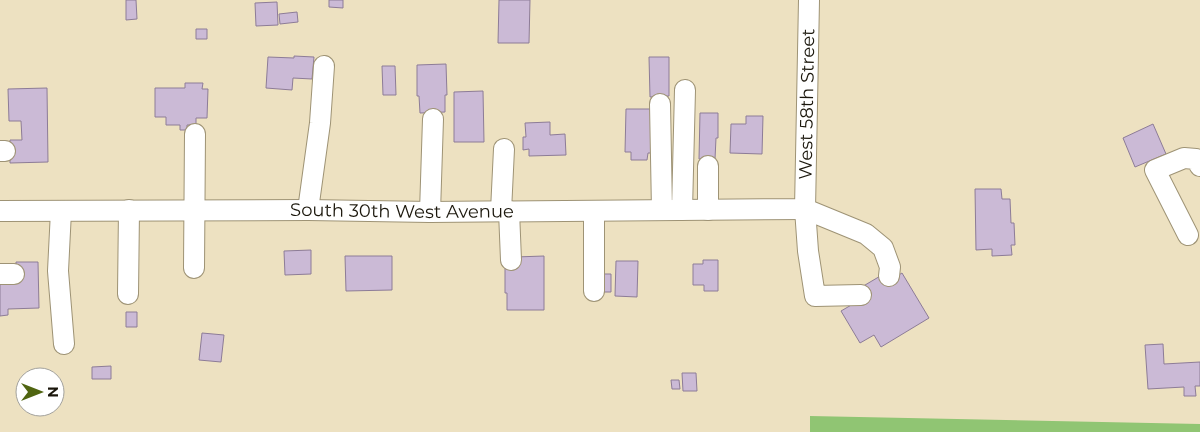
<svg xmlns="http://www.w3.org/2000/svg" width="1200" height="432" font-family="Montserrat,sans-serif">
  <rect width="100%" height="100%" fill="#ede1c1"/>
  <path fill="#90c573" d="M810 416 1200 424V432H810Z"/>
  <path fill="#cbbad6" stroke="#8d7c97" d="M126 0H136L137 19 126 20Z
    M329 0H343V8L329 7Z
    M499 0H530L529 43H498Z
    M277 2 278 25 256 26 255 3Z
    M297 12 298 22 280 24 279 14Z
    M196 29H207V39H196Z
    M294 56 314 57 312 79 293 78 292 90 266 88 268 57 294 58Z
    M649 57H669V96L650 97Z
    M446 64 447 95H445V112L420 113 419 96H417V65Z
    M382 66H395L396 95H383Z
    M185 83H203L202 89H208L207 118H196V125H187V130H180V125H166V117H155V88H185Z
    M47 88 48 162 10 163V140H22L21 121H9L8 89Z
    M483 91 484 142H454V92Z
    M626 109H653L652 153H648L647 160H631V152H625Z
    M700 113H718V138H716L715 159H699Z
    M746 116H763L762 154 730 153 731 124H746Z
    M550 122V135L565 134 566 155 529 156V149L523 150V137H526L525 123Z
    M1153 124 1166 154 1135 167 1123 138Z
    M975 189H1001L1002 199H1010L1011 223H1014L1015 245H1011L1012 255 992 256V249L976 250Z
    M311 250V274L285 275 284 251Z
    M345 256H392V290L346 291Z
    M544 256V310H507V293H505V264L515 257Z
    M703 260H718V291H704V285H693V264H703Z
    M616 261H638L637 297 615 296Z
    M16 262H38L39 308 8 309V315L0 316V283L16 280Z
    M902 273 929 318 881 347 874 335 860 343 841 311 865 297 860 288 882 275 887 282Z
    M601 274H611V292H601Z
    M126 312H137V327H126Z
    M202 333 224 335 221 362 199 360Z
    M1163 344 1164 364 1200 362V386H1195L1196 396H1184V387L1148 389 1145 345Z
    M111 366V379H92V367Z
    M682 373H696L697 391H683Z
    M671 380H679L680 389H672Z"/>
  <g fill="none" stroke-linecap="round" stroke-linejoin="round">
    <defs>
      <g id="minor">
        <path d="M660 104 662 210"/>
        <path d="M0 151H5"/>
        <path d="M708 166V210"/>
        <path d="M308 210 320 123 324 66"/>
        <path d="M682 210 685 90"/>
        <path id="s1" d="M0 211 308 210 430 212 805 209 809 0"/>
        <path d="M61 211 58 271 64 344"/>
        <path d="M501 211 504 149"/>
        <path d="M509 211 511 260"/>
        <path d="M594 211V291"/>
        <path d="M430 212 433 119"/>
        <path d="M1188 235 1155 170 1184 158 1196 159 1200 166"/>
        <path d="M194 268 195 134"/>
        <path d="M0 274H14"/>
        <path d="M128 294 129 210"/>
        <path d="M861 295 815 296 808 251 805 209 866 234 883 248 890 267 889 276"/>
      </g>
    </defs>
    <use href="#minor" stroke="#9e9375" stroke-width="22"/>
    <use href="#minor" stroke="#fff" stroke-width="20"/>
  </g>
  <g text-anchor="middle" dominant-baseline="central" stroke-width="4.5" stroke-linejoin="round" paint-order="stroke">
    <g font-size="18" fill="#1a160b" stroke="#fff">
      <text stroke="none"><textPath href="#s1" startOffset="910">West 58th Street</textPath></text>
      <text stroke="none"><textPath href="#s1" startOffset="402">South 30th West Avenue</textPath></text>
    </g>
  </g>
  <g transform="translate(40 392) rotate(90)"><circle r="24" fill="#ffffff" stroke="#a3a29d"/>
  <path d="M0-4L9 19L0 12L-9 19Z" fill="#506511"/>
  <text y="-8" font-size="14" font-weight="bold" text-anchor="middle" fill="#1a160b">N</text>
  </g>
</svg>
